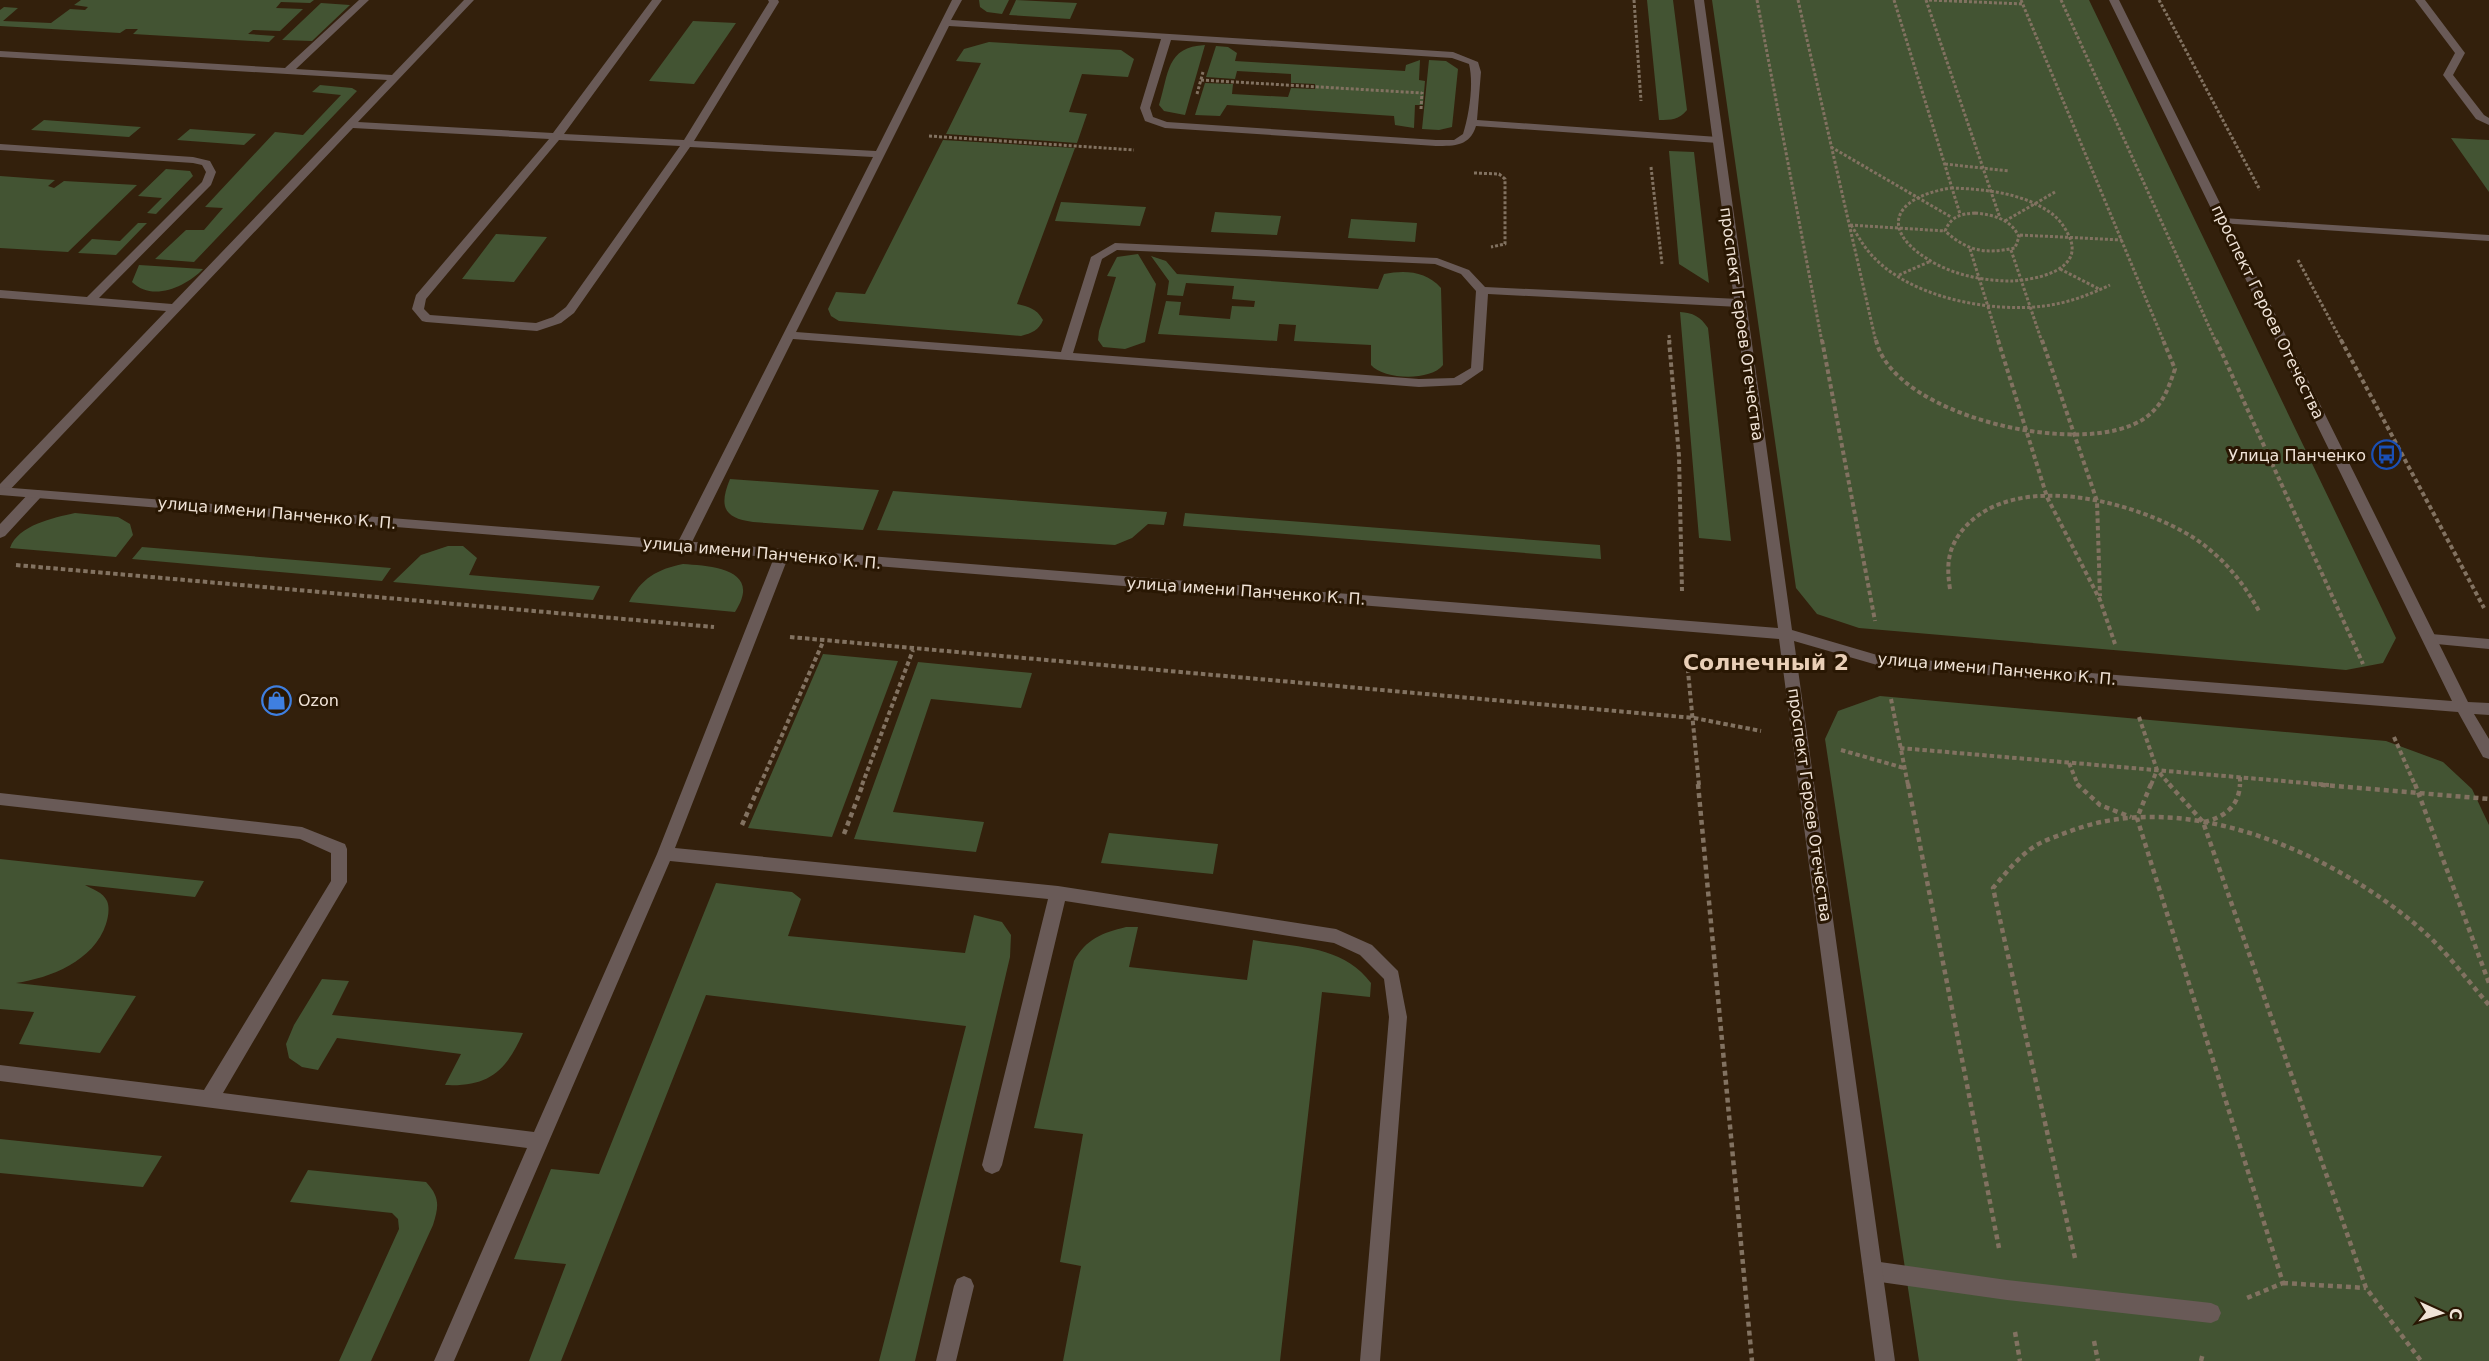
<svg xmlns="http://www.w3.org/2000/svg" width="2489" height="1361" font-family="'DejaVu Sans',sans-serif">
  <rect width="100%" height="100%" fill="#33200c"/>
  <path fill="#435433" d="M81 0H314L310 3 281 2 276 8 303 9 280 31 253 30 248 34 275 36 269 42 133 34 138 29H126L120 33 0 26V10L4 7 18 8 3 21 51 23 70 9 85 10 88 7 74 5Z
    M979 0H1009L1002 14 987 12 980 7Z
    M1016 0 1077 3 1070 19 1009 15Z
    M1647 0H1673L1687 110C1679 120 1671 120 1659 120Z
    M1712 0H2089L2396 638 2383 663 2346 670 1859 628 1817 614 1796 588Z
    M321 3 350 5 312 41 282 40Z
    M693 21 736 23 694 84 649 81Z
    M989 42 1121 50 1134 59 1128 77 1082 74 1069 112 1087 114 1077 143 946 134 981 63 956 61 964 49Z
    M1205 45 1185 115 1164 111 1159 105C1169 73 1166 47 1205 45Z
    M1216 46 1228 47 1237 53 1235 61 1405 71 1406 65 1420 60 1419 80 1425 81 1423 105H1415L1414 128 1395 125 1394 116 1227 105 1220 116 1195 115 1205 83 1233 84 1232 94 1288 97 1291 88 1315 89V84L1291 83V74L1237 71 1235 79 1206 77Z
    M1429 60 1446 61 1458 69 1452 127 1439 130 1422 129Z
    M320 85 352 88 357 91 194 262 155 259 186 230H204L223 208 205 207 275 132 303 135 341 95 312 92Z
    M44 120 141 127 129 137 31 130Z
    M190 129 256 134 244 145 177 140Z
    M2451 138 2489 140V192Z
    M943 140 1075 148 1017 304C1029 307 1036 308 1043 320 1039 330 1032 333 1021 336L839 321 831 316 828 309 836 292 865 294Z
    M1669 151 1694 152 1709 283 1679 264Z
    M166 169 190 171 193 176 156 214 147 213 162 198 138 196Z
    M0 176 55 180 48 186 54 188 64 181 137 185 68 252 0 248Z
    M1061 202 1146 207 1140 226 1055 221Z
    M1215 212 1281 216 1277 235 1211 232Z
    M1351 219 1417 223 1415 242 1348 238Z
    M138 223H147L116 255 78 253 92 239 120 241Z
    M496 234 547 237 514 282 462 279Z
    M1138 254 1156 284 1145 342 1125 349 1103 347 1098 340 1099 331 1116 277 1107 276 1117 257Z
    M1151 256 1166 261 1177 274 1378 289 1384 274C1405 270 1426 271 1441 288L1443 365C1431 381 1384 380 1371 365V345L1294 341 1296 325 1279 324 1277 341 1158 334 1166 301 1181 302 1179 315 1230 319 1232 306 1254 307 1255 301 1232 299 1234 286 1186 283 1183 296 1167 295 1169 281Z
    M139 265 203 269C186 287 152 302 132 282Z
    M1680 312C1693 313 1700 316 1708 328L1731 541 1699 538Z
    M730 479 879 490 863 530 753 522C723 518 719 506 730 479Z
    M893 491 1167 512 1164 525 1148 524 1132 538 1115 545 877 530Z
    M75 513 118 517 130 524 133 535 116 557 10 548C18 525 53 518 75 513Z
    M1185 513 1600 545 1601 559 1183 526Z
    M448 546H463L477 558 469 575 600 586 593 600 393 582 421 555Z
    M142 547 391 568 382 581 132 559Z
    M683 564C712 566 763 569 735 612L629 602C641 579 657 569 683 564Z
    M823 654 898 661 832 837 748 828Z
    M918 662 1032 673 1021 708 931 699 893 812 984 822 976 852 854 839Z
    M1880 696 2386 741 2443 762 2472 789 2489 825V1361H1919L1825 739 1838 711Z
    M1109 833 1218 844 1213 874 1101 863Z
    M0 859 204 881 195 897 85 885C92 889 103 892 107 901 110 908 108 918 106 924 94 961 50 978 16 983L136 996 100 1053 19 1044 34 1012 0 1009Z
    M716 883 792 892 801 899 788 936 965 953 974 915 1002 922 1011 935 1010 957 915 1361H879L966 1026 706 995 561 1361H529L566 1264 514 1259 551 1169 599 1174Z
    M1126 927H1138L1129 967 1247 980 1253 940C1296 947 1343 945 1371 983L1370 997 1322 992 1280 1361H1063L1081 1266 1060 1262 1083 1134 1034 1128 1074 961C1086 939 1102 933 1126 927Z
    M322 979 349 981 332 1015 523 1033C506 1071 489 1087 445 1085L461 1054 337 1038 318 1070 302 1067 289 1058 286 1044 294 1025Z
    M0 1139 162 1156 143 1187 0 1173Z
    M308 1170 426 1182C440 1197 439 1206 433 1225L371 1361H339L399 1229 398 1219 392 1213 290 1202Z"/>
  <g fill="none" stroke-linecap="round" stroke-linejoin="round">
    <path stroke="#827261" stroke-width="3" stroke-dasharray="3 2" stroke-linecap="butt" d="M1634 0 1641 101
      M1757 0 1822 342
      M1798 0 1876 342
      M1894 0 1960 214
      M1926 0 2000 218
      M1929 0 2023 4
      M2021 0 2164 342
      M2061 0 2216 342
      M2159 0 2260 190
      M1201 80 1422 93
      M1197 94 1203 72
      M1421 109 1422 92
      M929 136 1134 150
      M1831 147 1951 217
      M1945 164 2009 171
      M1651 167 1662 264
      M1474 173 1499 174 1505 179V244L1491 247
      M1951 188C1985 189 2023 193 2051 213 2059 219 2064 226 2068 234 2087 270 2036 280 2011 281 1986 281 1959 276 1936 264 1879 233 1889 198 1951 188Z
      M1975 213C1994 215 2011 219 2019 237L2015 248C1984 254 1969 252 1945 231 1951 217 1959 214 1975 213Z
      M2005 221 2055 192
      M1850 225 1945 231
      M1851 225C1857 234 1862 244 1869 252 1906 297 1989 313 2044 306 2068 303 2089 295 2110 285
      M2020 235 2122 240
      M1970 249 1999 342
      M2011 250 2042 342
      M2298 260 2342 342
      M2060 269 2101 290
      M1899 275 1931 261
      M1669 335 1670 342"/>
    <path stroke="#827261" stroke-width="4" stroke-dasharray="4.5 3" stroke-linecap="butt" d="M1669 340 1679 456 1682 591
      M1822 340 1875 621
      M1876 340C1893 417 2085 460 2145 418 2163 405 2168 389 2175 369L2163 340
      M1998 340 2047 497 2100 600 2115 644
      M2042 340 2097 501 2100 596
      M2216 340 2363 664
      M2341 340 2484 608
      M16 565 714 627
      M1950 589C1946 563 1948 546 1966 526 2019 470 2137 502 2194 538 2223 557 2244 583 2260 613
      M790 637 1694 718 1761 731
      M1687 661 1699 785
      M1891 699 1908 785
      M2139 717 2157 770 2170 785
      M2394 737 2415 785
      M1900 748 2329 785
      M1841 750 1904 768
      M2069 763 2078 785
      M2240 777V785
      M760 785 823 642
      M862 785 913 650
      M2151 785 2157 770"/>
    <path stroke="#827261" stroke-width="4.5" stroke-dasharray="5 4" stroke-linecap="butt" d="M1698 784 1752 1361
      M1908 784 1999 1248
      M2077 784 2100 805 2131 817
      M2151 784 2137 818 2283 1283 2247 1298
      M2169 784 2203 822 2366 1288 2421 1361
      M2312 784 2489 799
      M2415 784 2489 983
      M2204 822C2225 817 2239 806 2240 784
      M742 825 760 784
      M844 834 863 784
      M2075 1258 1993 888C2006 873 2018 857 2035 846 2045 840 2057 836 2068 832 2184 786 2334 853 2422 930 2447 952 2467 980 2489 1005
      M2283 1283 2366 1288
      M2015 1332 2020 1361
      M2094 1341 2098 1361
      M2201 1361 2203 1353"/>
    <path fill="#695a57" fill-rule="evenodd" d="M359 0H369L296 69 392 75 464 0H474L358 122 553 133 652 0H662L564 134 684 140 769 2 768 0H778L779 2 694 141 876 151 952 0H962L951 20 1453 52 1478 62 1481 72 1477 120 1718 137 1723 140 1718 143 1476 126C1470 146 1455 146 1436 146L1165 128 1145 121 1140 108 1161 39 949 26 796 332 1061 352 1091 257 1115 243 1437 258 1469 270 1485 287 1739 299 1745 303 1739 307 1488 294 1483 370 1461 385 1419 387 793 339 690 546 683 551 676 546 873 157 690 147 574 313 561 323 537 331 426 322 422 321 412 309 416 295 549 139 353 128 6 494 0 495V484L166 311 0 298V290L87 297 202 182 206 172 202 165 193 163 0 150V144L193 157 210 161 216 172 211 185 99 298 172 304 387 80 0 57V51L285 68ZM1171 40 1452 58 1469 64C1474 84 1469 115 1463 134L1454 140H1436L1167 122 1153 117 1150 108ZM559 140 680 146 566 307 553 317 536 323 430 315 424 309 426 299ZM1117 250 1435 264 1461 274 1476 291 1471 368 1454 378 1419 379 1073 353 1102 259Z
      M2415 0H2425L2465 53 2453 75 2484 115 2489 118V125L2476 119 2443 75 2455 53Z
      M2223 218 2489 235V241L2219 223 2217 221Z
      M36 490 41 491 43 494 41 497 5 536 0 538V524L31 491Z
      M782 550 789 555 675 848 1058 886 1336 929 1372 945 1398 971 1407 1017 1380 1361H1360L1389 1017 1384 979 1360 955 1334 943 1065 901 1002 1165 999 1171 992 1174 985 1171 982 1165 1048 899 670 861 454 1361H434L527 1148 0 1081V1065L204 1090 331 881V853L300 839 0 805V793L302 827 345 844 347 849V882L223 1093 534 1132 657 854 775 555Z
      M2431 634 2489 639V649L2426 643 2424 639 2426 635Z
      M1873 1261 2007 1280 2211 1303 2218 1306 2221 1313 2218 1320 2211 1323 2007 1300 1873 1281 1866 1278 1863 1271 1866 1264Z
      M964 1276 971 1279 974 1286 956 1361H936L954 1286 957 1279Z"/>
    <path fill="#695a57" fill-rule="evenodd" d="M1694 0H1704L1792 630 1884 657 2452 701 2109 0H2119L2468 702 2489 703V715L2474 714 2489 739V759L2483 757 2458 712 1884 667 1794 641 1895 1361H1875L1779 639 0 495V487L1778 628Z"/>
  </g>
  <defs>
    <symbol id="bus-ring" viewBox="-11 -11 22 22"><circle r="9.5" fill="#291703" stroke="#1a4fb4" stroke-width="1.5"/><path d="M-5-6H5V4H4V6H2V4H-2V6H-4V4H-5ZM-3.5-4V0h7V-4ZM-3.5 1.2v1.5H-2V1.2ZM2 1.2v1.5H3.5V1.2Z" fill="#1a4fb4"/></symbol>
    <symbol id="shop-ring" viewBox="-11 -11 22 22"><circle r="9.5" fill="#291703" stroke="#3f7fe0" stroke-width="1.5"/><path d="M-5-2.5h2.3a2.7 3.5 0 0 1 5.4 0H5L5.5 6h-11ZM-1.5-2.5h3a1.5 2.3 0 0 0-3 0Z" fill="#3f7fe0"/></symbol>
  </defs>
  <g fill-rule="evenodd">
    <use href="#bus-ring" x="2370" y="438" width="33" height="33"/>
    <use href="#shop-ring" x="260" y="684" width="33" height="33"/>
  </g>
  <g text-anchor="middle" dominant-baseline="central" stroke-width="6" stroke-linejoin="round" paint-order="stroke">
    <g font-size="16" fill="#f0e3d7" stroke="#291703">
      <text transform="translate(2268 312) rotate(64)">проспект Героев Отечества</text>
      <text transform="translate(1742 324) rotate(82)">проспект Героев Отечества</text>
      <text transform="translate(277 513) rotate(5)">улица имени Панченко К. П.</text>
      <text transform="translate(762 553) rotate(5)">улица имени Панченко К. П.</text>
      <text transform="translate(1246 591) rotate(4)">улица имени Панченко К. П.</text>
      <text transform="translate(1997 669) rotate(5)">улица имени Панченко К. П.</text>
      <text transform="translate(1810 805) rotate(82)">проспект Героев Отечества</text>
    </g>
    <g font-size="16" fill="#f0e3d7" stroke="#291703" text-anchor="end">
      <text x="2366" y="455">Улица Панченко</text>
      <text x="298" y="700" text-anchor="start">Ozon</text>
    </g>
    <g font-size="22" font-weight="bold" fill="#e9cfb7" stroke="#291703">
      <text x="1766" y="662">Солнечный 2</text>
    </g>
  </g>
  <g transform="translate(2441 1313) rotate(94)" stroke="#291703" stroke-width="4.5" paint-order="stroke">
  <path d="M0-4.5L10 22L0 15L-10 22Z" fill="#f0e3d7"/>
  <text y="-9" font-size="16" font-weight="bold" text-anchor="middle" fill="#f0e3d7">С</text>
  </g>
</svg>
